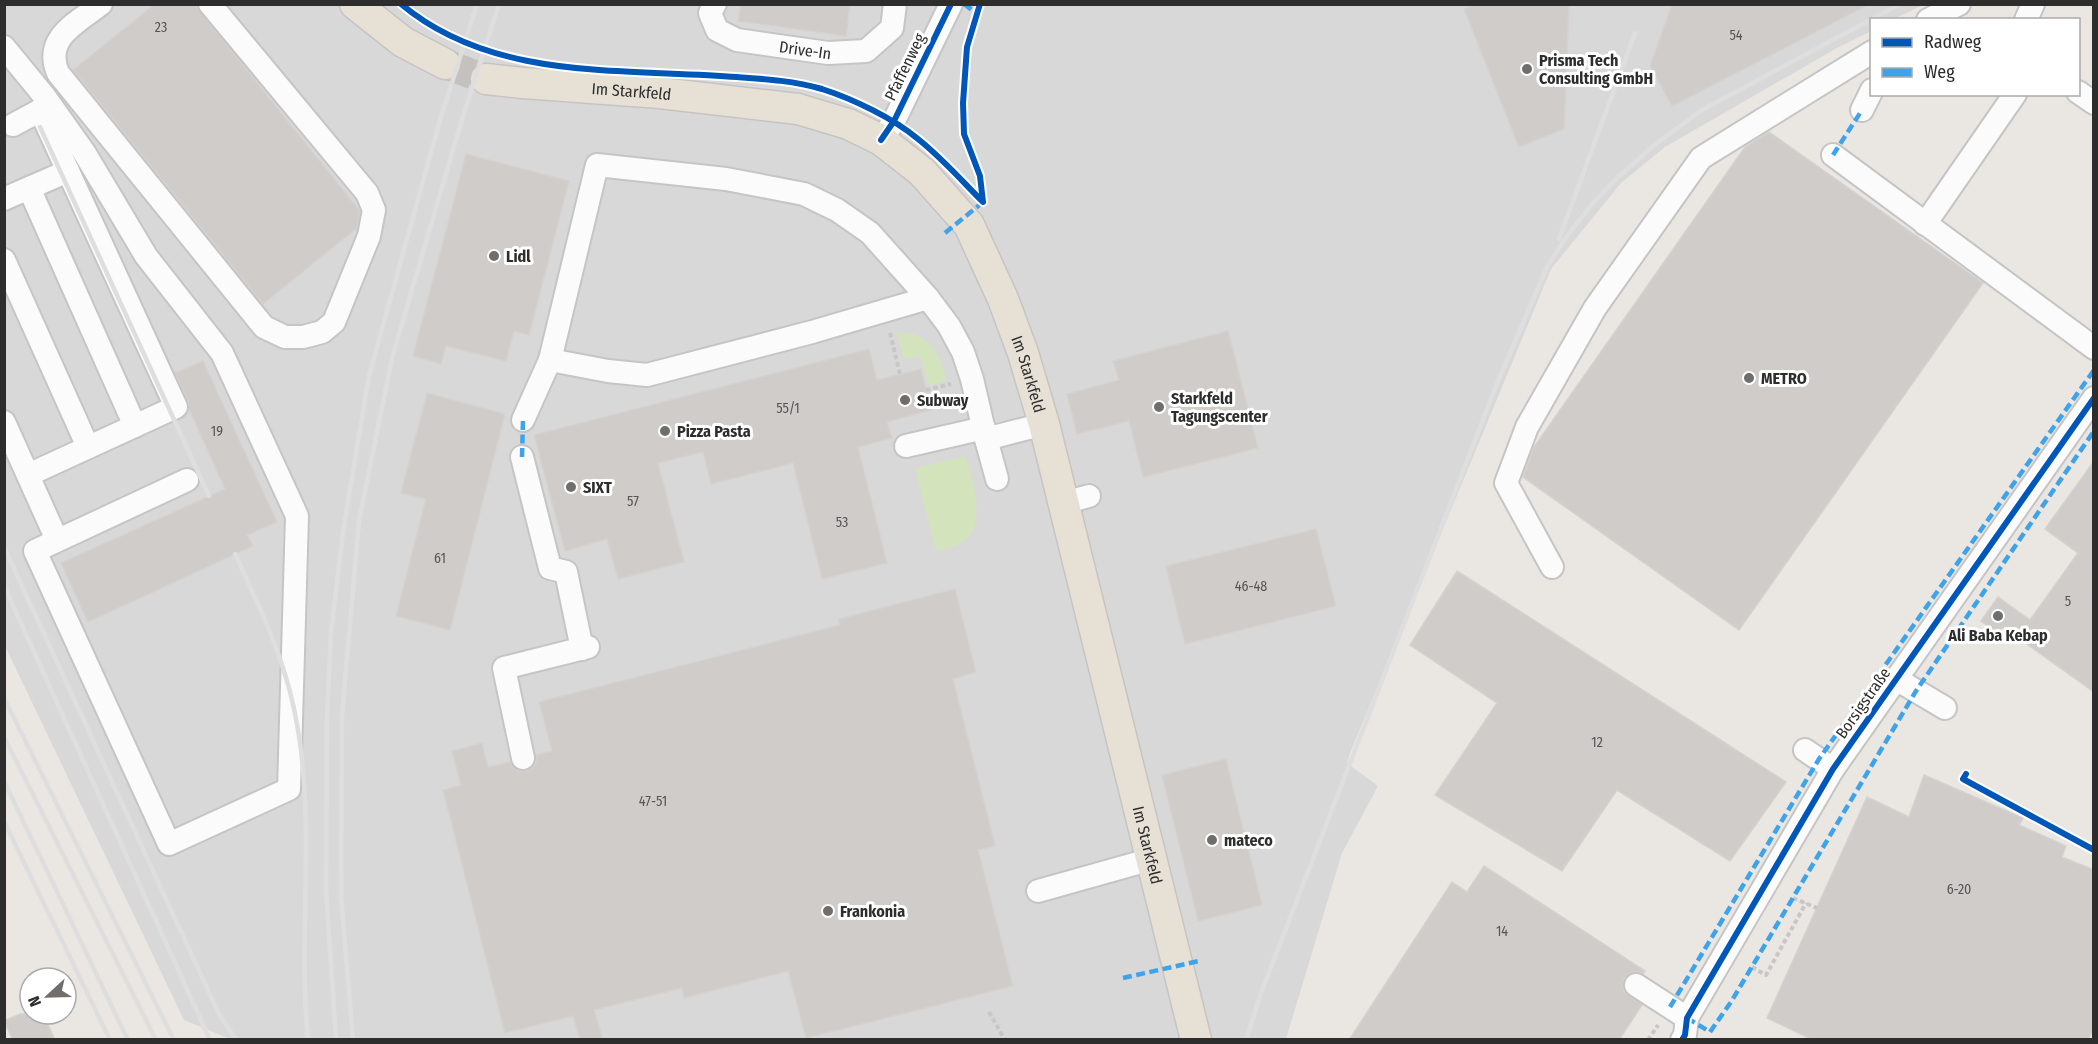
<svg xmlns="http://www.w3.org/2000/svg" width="2098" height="1044" font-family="'Fira Sans Condensed',sans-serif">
  <rect width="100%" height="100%" fill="#eae6e2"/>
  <path fill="#d9d8d9" d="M5 5H1923L1894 19 1872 20 1871 31 1837 48 1665 147 1621 183 1551 269 1350 753 1347 763 1378 786 1342 853 1286 1039H230L184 1020 5 646Z"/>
  <path fill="#d3e4bd" d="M897 333C928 330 941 355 946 381L928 385 921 356 904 359Z
    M965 456C972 481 990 527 959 544 952 548 944 549 936 551L915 468Z"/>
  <path fill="#cfccc9" stroke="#d5d2ce" stroke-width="1.5" d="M155 4H194L360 211 357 228 263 304 73 70Z
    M741 4H850L846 36 738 21Z
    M1475 4H1569L1564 129 1519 147 1464 9Z
    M1672 4H1870L1672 106 1650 66Z
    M1769 132 1983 283 1739 630 1523 477 1534 447 1745 147Z
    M466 154 569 181 529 335 514 331 506 361 446 346 441 364 413 356Z
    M1228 331 1258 448 1143 477 1129 421 1077 434 1067 394 1119 380 1113 361Z
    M869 349 877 380 921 369 931 410 887 422 892 438 858 447 887 563 822 579 793 463 711 484 703 452 658 463 684 562 618 579 607 539 565 551 534 435Z
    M203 361 277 522 247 535 253 546 88 622 61 563 225 489 189 409 188 401 175 373Z
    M427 393 505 414 450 630 396 616 426 499 401 493Z
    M2094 461V692L2003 627 1999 633 1981 621 1998 597 2030 620 2078 553 2045 529Z
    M1316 529 1336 606 1185 644 1166 566Z
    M1457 571 1786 782 1730 861 1617 790 1562 871 1435 795 1497 703 1410 645Z
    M955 589 976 672 953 679 995 846 978 850 1013 986 806 1038 788 971 684 998 682 988 594 1010 603 1040H580L573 1016 505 1033 443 790 461 785 452 751 482 743 488 767 510 762 518 771H526L532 768 536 763V755L552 751 539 702 840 625 839 619Z
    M1226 759 1262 905 1198 921 1162 775Z
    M1924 775 2023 818 2019 825 2066 846 2062 857 2094 870V1027L2088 1040H1813L1767 1018 1867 797 1909 817Z
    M1484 866 1645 971 1643 974 1637 972 1630 973 1624 978 1623 985 1624 992 1642 1005 1619 1040H1349L1452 882 1467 892Z
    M20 1014H43L55 1040H13L4 1021Z"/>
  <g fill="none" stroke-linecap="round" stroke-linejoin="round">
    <path stroke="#c4c1be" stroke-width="30" stroke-dasharray="30 15" stroke-linecap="butt" d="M445 64 486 79"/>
    <defs>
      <g id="minor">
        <path d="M101 4C77 23 43 38 58 73L264 327 285 337H303L322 332 334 322 369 236 374 210 367 193 210 4"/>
        <path id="s1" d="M715 4 710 13 717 30 737 40 828 53 866 51 892 28 895 4"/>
        <path d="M1928 20 1959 4"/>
        <path d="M2026 20 2033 4"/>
        <path d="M4 47 45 97 84 152 146 256 222 353 297 516 289 789 169 844 35 551 187 480"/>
        <path d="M2078 92 2094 103"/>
        <path d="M1862 110 1872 90"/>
        <path d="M13 125 50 105"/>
        <path d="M881 140 894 121 951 4"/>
        <path d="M1833 155 2094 348"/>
        <path d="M29 188 68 171"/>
        <path d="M4 199 29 188 135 426"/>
        <path d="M1925 224 2015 94"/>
        <path d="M4 260 88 447"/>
        <path d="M928 298 812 332 647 375 608 371 550 360 597 165 726 179 804 194 837 210 870 233 928 298 949 326 963 352 972 379 986 439 1044 424"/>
        <path d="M523 420 550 360"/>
        <path d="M4 422 57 540"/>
        <path d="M986 439 997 479"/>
        <path d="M906 446 984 428"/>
        <path d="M522 457 550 568 566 572 582 649"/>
        <path d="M28 475 176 407 40 110"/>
        <path d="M1063 503 1089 496"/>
        <path d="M1552 567 1506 483 1527 427 1595 308 1701 158 1872 52"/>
        <path d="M1896 679 1945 708"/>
        <path d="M1805 750 1833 769"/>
        <path d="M523 758 504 668 588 647"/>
        <path d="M1038 891 1152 859"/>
        <path d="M1636 985 1687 1018"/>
        <path d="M1682 1040 1685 1035 1687 1018 1833 769 2094 398"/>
      </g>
      <g id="major">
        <path d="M355 4 403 42 445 64"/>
        <path id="s2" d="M486 79 523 83 660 93 798 109 848 124 881 140 922 172 969 225 1003 299 1023 353 1044 424 1196 1040"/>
      </g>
    </defs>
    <use href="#minor" stroke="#c6c5c5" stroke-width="26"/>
    <use href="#major" stroke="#c6c4c3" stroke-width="33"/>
    <path stroke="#c7c7c7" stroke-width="4" stroke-dasharray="4.5 3" stroke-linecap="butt" d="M890 333 900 374
      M926 390 951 384
      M1793 898 1817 908
      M1752 967 1766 975 1806 903
      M989 1012 1005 1040
      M1648 1040 1658 1025"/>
    <use href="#minor" stroke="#fcfbfb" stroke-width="22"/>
    <use href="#major" stroke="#e7e0d5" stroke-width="30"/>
    <path stroke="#dfdedf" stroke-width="4.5" d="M40 127 209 496
      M1559 239 1635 33
      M4 547 218 1012 236 1040
      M235 554C262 612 288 665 298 730 315 832 298 937 308 1040
      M4 583 10 599 210 1040
      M4 698 174 1040
      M4 737 156 1040
      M4 781 128 1040
      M4 821 110 1040
      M336 1040 326 890 327 716 331 633 343 532 369 376 440 120 477 4
      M353 1040 341 896 342 715 359 521 392 358 460 126 499 4
      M1246 1040 1261 993 1498 381 1547 267 1564 240 1592 204 1617 178 1652 147 1702 110 1900 4"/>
    <path stroke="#3ea3eb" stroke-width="4.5" stroke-dasharray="9 4.5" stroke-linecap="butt" d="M964 4 976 13
      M1833 155 1862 110
      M945 233 983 202V197
      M522 457 523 420
      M1123 978 1199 961
      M1670 1007 1819 759 2094 370
      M1687 1018 1710 1032 1731 1002 1916 691 2094 431"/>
    <defs>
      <path id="cycleway" d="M401 4C494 82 624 68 737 77 765 79 795 81 822 89 853 99 893 118 918 139 942 158 962 181 983 202
        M980 4 967 47 963 103 964 134 980 176 983 202
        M881 140 894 121 951 4
        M1966 774 1963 779 2094 850
        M1682 1040 1685 1035 1687 1018 1833 769 2094 398"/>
    </defs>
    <use href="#cycleway" stroke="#fff" stroke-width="10"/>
    <use href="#cycleway" stroke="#0057b8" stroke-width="6"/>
  </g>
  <g fill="#6f6e6c" stroke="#fff" stroke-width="2">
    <circle cx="1527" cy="69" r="6"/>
    <circle cx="494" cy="256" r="6"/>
    <circle cx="1749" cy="378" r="6"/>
    <circle cx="905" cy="400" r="6"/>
    <circle cx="1159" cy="407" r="6"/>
    <circle cx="665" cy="431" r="6"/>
    <circle cx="571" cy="487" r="6"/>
    <circle cx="1998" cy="616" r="6"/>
    <circle cx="1212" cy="840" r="6"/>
    <circle cx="828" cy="911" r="6"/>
  </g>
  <g text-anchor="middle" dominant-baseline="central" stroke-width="6" stroke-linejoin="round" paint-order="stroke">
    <g font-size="14" fill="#575656">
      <text x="161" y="27">23</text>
      <text x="1736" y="35">54</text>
      <text x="788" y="408">55/1</text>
      <text x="217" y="431">19</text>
      <text x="633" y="501">57</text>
      <text x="842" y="522">53</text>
      <text x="440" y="558">61</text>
      <text x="1251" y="586">46-48</text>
      <text x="2068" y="601">5</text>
      <text x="1597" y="742">12</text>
      <text x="653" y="801">47-51</text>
      <text x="1959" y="889">6-20</text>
      <text x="1502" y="931">14</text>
    </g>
    <g font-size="16" fill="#2d2d2d" stroke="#fff">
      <text stroke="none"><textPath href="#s1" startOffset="120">Drive-In</textPath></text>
      <text transform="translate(905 67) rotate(-64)">Pfaffenweg</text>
      <text stroke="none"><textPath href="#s2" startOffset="146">Im Starkfeld</textPath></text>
      <text stroke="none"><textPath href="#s2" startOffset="686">Im Starkfeld</textPath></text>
      <text transform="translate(1863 703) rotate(-55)">Borsigstraße</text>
      <text stroke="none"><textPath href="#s2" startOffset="1172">Im Starkfeld</textPath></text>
    </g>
    <g font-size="16" font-weight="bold" fill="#2d2d2d" stroke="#fff" text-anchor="start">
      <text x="1539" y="60">Prisma Tech<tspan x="1539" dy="18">Consulting GmbH</tspan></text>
      <text x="506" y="256">Lidl</text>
      <text x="1761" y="378">METRO</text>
      <text x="1171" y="398">Starkfeld<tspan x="1171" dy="18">Tagungscenter</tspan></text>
      <text x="917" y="400">Subway</text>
      <text x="677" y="431">Pizza Pasta</text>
      <text x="583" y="487">SIXT</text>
      <text x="1998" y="635" text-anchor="middle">Ali Baba Kebap</text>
      <text x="1224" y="840">mateco</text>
      <text x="840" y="911">Frankonia</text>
    </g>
  </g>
  <rect width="2098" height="1044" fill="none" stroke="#2d2d2d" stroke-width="12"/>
  <rect x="1870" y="18" width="210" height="78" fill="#ffffff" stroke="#ababab" stroke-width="1.5"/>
  <rect x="1882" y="38" width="30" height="9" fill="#0057b8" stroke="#ababab" stroke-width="1.5"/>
  <text x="1924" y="48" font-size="18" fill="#2d2d2d">Radweg</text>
  <rect x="1882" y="68" width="30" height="9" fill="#3ea3eb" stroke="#ababab" stroke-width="1.5"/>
  <text x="1924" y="78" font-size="18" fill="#2d2d2d">Weg</text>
  <g transform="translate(48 996) rotate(248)"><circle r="28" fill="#ffffff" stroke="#ababab" stroke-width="1.5"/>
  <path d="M0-4.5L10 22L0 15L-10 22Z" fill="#6f6e6c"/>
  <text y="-9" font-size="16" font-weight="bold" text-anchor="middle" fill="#2d2d2d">N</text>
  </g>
</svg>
